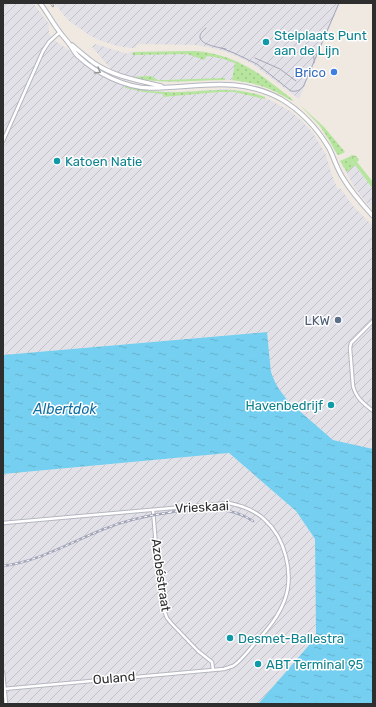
<svg xmlns="http://www.w3.org/2000/svg" width="376" height="707" font-family="Rubik,sans-serif">
  <defs>
    <pattern id="industrial-furrows" width="10" height="10" patternUnits="userSpaceOnUse"><rect width="10" height="10" fill="#e3e1e8"/><path d="M-1 1l2-2M0 10L10 0M9 11l2-2" fill="none" stroke="#c3c1c7"/></pattern>
    <pattern id="grass-dots" width="8" height="8" patternUnits="userSpaceOnUse"><rect width="8" height="8" fill="#b6e59e"/><path d="M2 2h.1M6 6h.1" fill="none" stroke="#9dc588" stroke-width="1.8" stroke-linecap="round"/></pattern>
    <pattern id="forest-crowns" width="20" height="18" patternUnits="userSpaceOnUse"><rect width="20" height="18" fill="#b6e59e"/><path d="M2 6a3 3 0 1 1 6 0M12 15a3 3 0 1 1 6 0" fill="none" stroke="#9dc588"/></pattern>
    <pattern id="water-ripples" width="26" height="14" patternUnits="userSpaceOnUse"><rect width="26" height="14" fill="#75cff0"/><path d="M2 4q2-2 4 0t4 0M15 11q2-2 4 0t4 0" fill="none" stroke="#66b2ce"/></pattern>
  </defs>
  <rect width="100%" height="100%" fill="#efe9e1"/>
  <path fill="url(#industrial-furrows)" d="M3 3H33L49 24V34L55 41 69 50 78 60 94 71 117 83 137 89 152 91 180 92 227 89 240 91 256 94 272 101 290 111 301 120 313 133 326 155 330 169 337 188 341 189 353 206 373 226V449L333 440 288 401 279 389 275 382 271 372 267 332 3 355Z
    M54 3H340L299 99 254 65 243 59 227 52 208 47 195 45 138 44 135 48H131L117 46 99 40 89 35 68 20Z
    M95 44 128 54 129 52 195 51 205 52 221 56 236 61 232 80H208L169 82 139 79 130 77 115 72 111 69 92 47Z
    M349 157 373 189V210L360 195 355 188 340 161Z
    M229 453 296 511 315 539 316 637 258 704H3V474Z"/>
  <path fill="url(#grass-dots)" d="M195 51C239 55 260 74 293 100L292 101C271 88 257 83 232 80L235 63 220 58 207 56 204 60 187 54 132 55 133 52Z
    M151 76 158 80H164L225 78V80C193 80 162 85 130 77Z
    M125 86C144 91 162 93 181 92 212 91 235 86 265 97V99L234 92H219L163 97V94L144 92 125 88Z
    M300 105 324 127 345 152 339 155 337 154 329 140 320 126Z
    M349 157 355 165 347 172 340 161Z"/>
  <path fill="url(#forest-crowns)" d="M352 155 356 156 359 160 357 162 373 182V189L349 157Z"/>
  <path fill="url(#water-ripples)" d="M267 332 271 372 275 382 279 389 288 401 333 440 373 449V704H258L316 637 315 539 296 511 229 453 3 474V355Z"/>
  <g fill="none" stroke-linecap="round" stroke-linejoin="round">
    <defs>
      <path id="minor" d="M3 141 43 51 49 42 60 32
        M373 321 351 343 350 348 353 386C356 398 364 404 373 411
        M153 510 158 570 162 605 167 618 172 624 198 651 212 662 213 670
        M3 523 229 503C243 506 255 510 265 520 285 538 294 573 285 599 279 616 268 629 256 642 251 648 239 663 233 666 230 667 227 668 224 669L3 689
        M3 672 6 704"/>
      <path id="tertiary" d="M40 3C47 12 52 22 59 31 62 36 67 40 70 45 73 49 75 54 79 57 96 73 126 88 150 88 196 88 237 75 281 99 301 111 317 128 329 148 334 158 337 169 343 178 352 193 362 204 373 216
        M72 45C79 51 86 57 94 63 115 77 137 80 161 86"/>
    </defs>
    <use href="#minor" stroke="#b4b7c1" stroke-width="4.5"/>
    <use href="#tertiary" stroke="#b4b7c1" stroke-width="5.5"/>
    <use href="#minor" stroke="#fff" stroke-width="2.5"/>
    <use href="#tertiary" stroke="#fff" stroke-width="3.5"/>
    <path stroke="#a3a6b8" stroke-width="1" d="M206 28C187 43 217 47 226 49
      M221 48 234 53 257 64 291 91C297 92 301 90 304 85L339 3
      M306 50C312 51 315 56 314 63
      M255 58 280 69 296 81"/>
    <defs>
      <path id="rail" d="M51 3 53 6
        M169 512C199 509 227 504 253 521
        M3 566C40 561 71 542 104 529 126 520 150 515 173 512"/>
    </defs>
    <use href="#rail" stroke="#a3a6b8" stroke-width="2.5"/>
    <use href="#rail" stroke="#fff" stroke-width="1" stroke-dasharray="3" stroke-linecap="butt"/>
  </g>
  <defs><path id="oneway-chevron" d="M-2-3.5L2.5 0L-2 3.5" fill="none" stroke-width="1.6" stroke-linecap="round" stroke-linejoin="round"/></defs>
  <use stroke="#969696" href="#oneway-chevron" transform="translate(98 71) rotate(31)"/>
  <g fill="#0f9aa8" stroke="#fff" stroke-width="1.5">
    <circle cx="266" cy="42" r="4"/>
    <circle cx="57" cy="161" r="4"/>
    <circle cx="331" cy="405" r="4"/>
    <circle cx="230" cy="638" r="4"/>
    <circle cx="258" cy="664" r="4"/>
  </g>
  <circle fill="#3f7fe0" stroke="#fff" stroke-width="1.5" cx="334" cy="72" r="4"/>
  <circle fill="#5c6f8a" stroke="#fff" stroke-width="1.5" cx="338" cy="320" r="4"/>
  <g text-anchor="middle" dominant-baseline="central" stroke-width="3" stroke-linejoin="round" paint-order="stroke">
    <g font-size="13" fill="#0d838f" stroke="#fff" text-anchor="start">
      <text x="274" y="35">Stelplaats Punt<tspan x="274" dy="15">aan de Lijn</tspan></text>
      <text x="65" y="161">Katoen Natie</text>
      <text x="323" y="405" text-anchor="end">Havenbedrijf</text>
      <text x="238" y="638">Desmet-Ballestra</text>
      <text x="266" y="664">ABT Terminal 95</text>
    </g>
    <g font-size="13" fill="#366cbe" stroke="#fff" text-anchor="end">
      <text x="326" y="72">Brico</text>
    </g>
    <g font-size="13" fill="#4e5e75" stroke="#fff" text-anchor="end">
      <text x="330" y="320">LKW</text>
    </g>
    <g font-size="13" fill="#2e2e2e" stroke="#fff">
      <text transform="translate(202 507) rotate(-3)">Vrieskaai</text>
      <text transform="translate(161 575) rotate(82)">Azobéstraat</text>
      <text transform="translate(114 678) rotate(-5)">Ouland</text>
    </g>
    <g font-size="14" font-style="italic" fill="#0d6fa3" stroke="#fff">
      <text x="65" y="409">Albertdok</text>
    </g>
  </g>
  <rect width="376" height="707" fill="none" stroke="#2e2e2e" stroke-width="8"/>
</svg>
